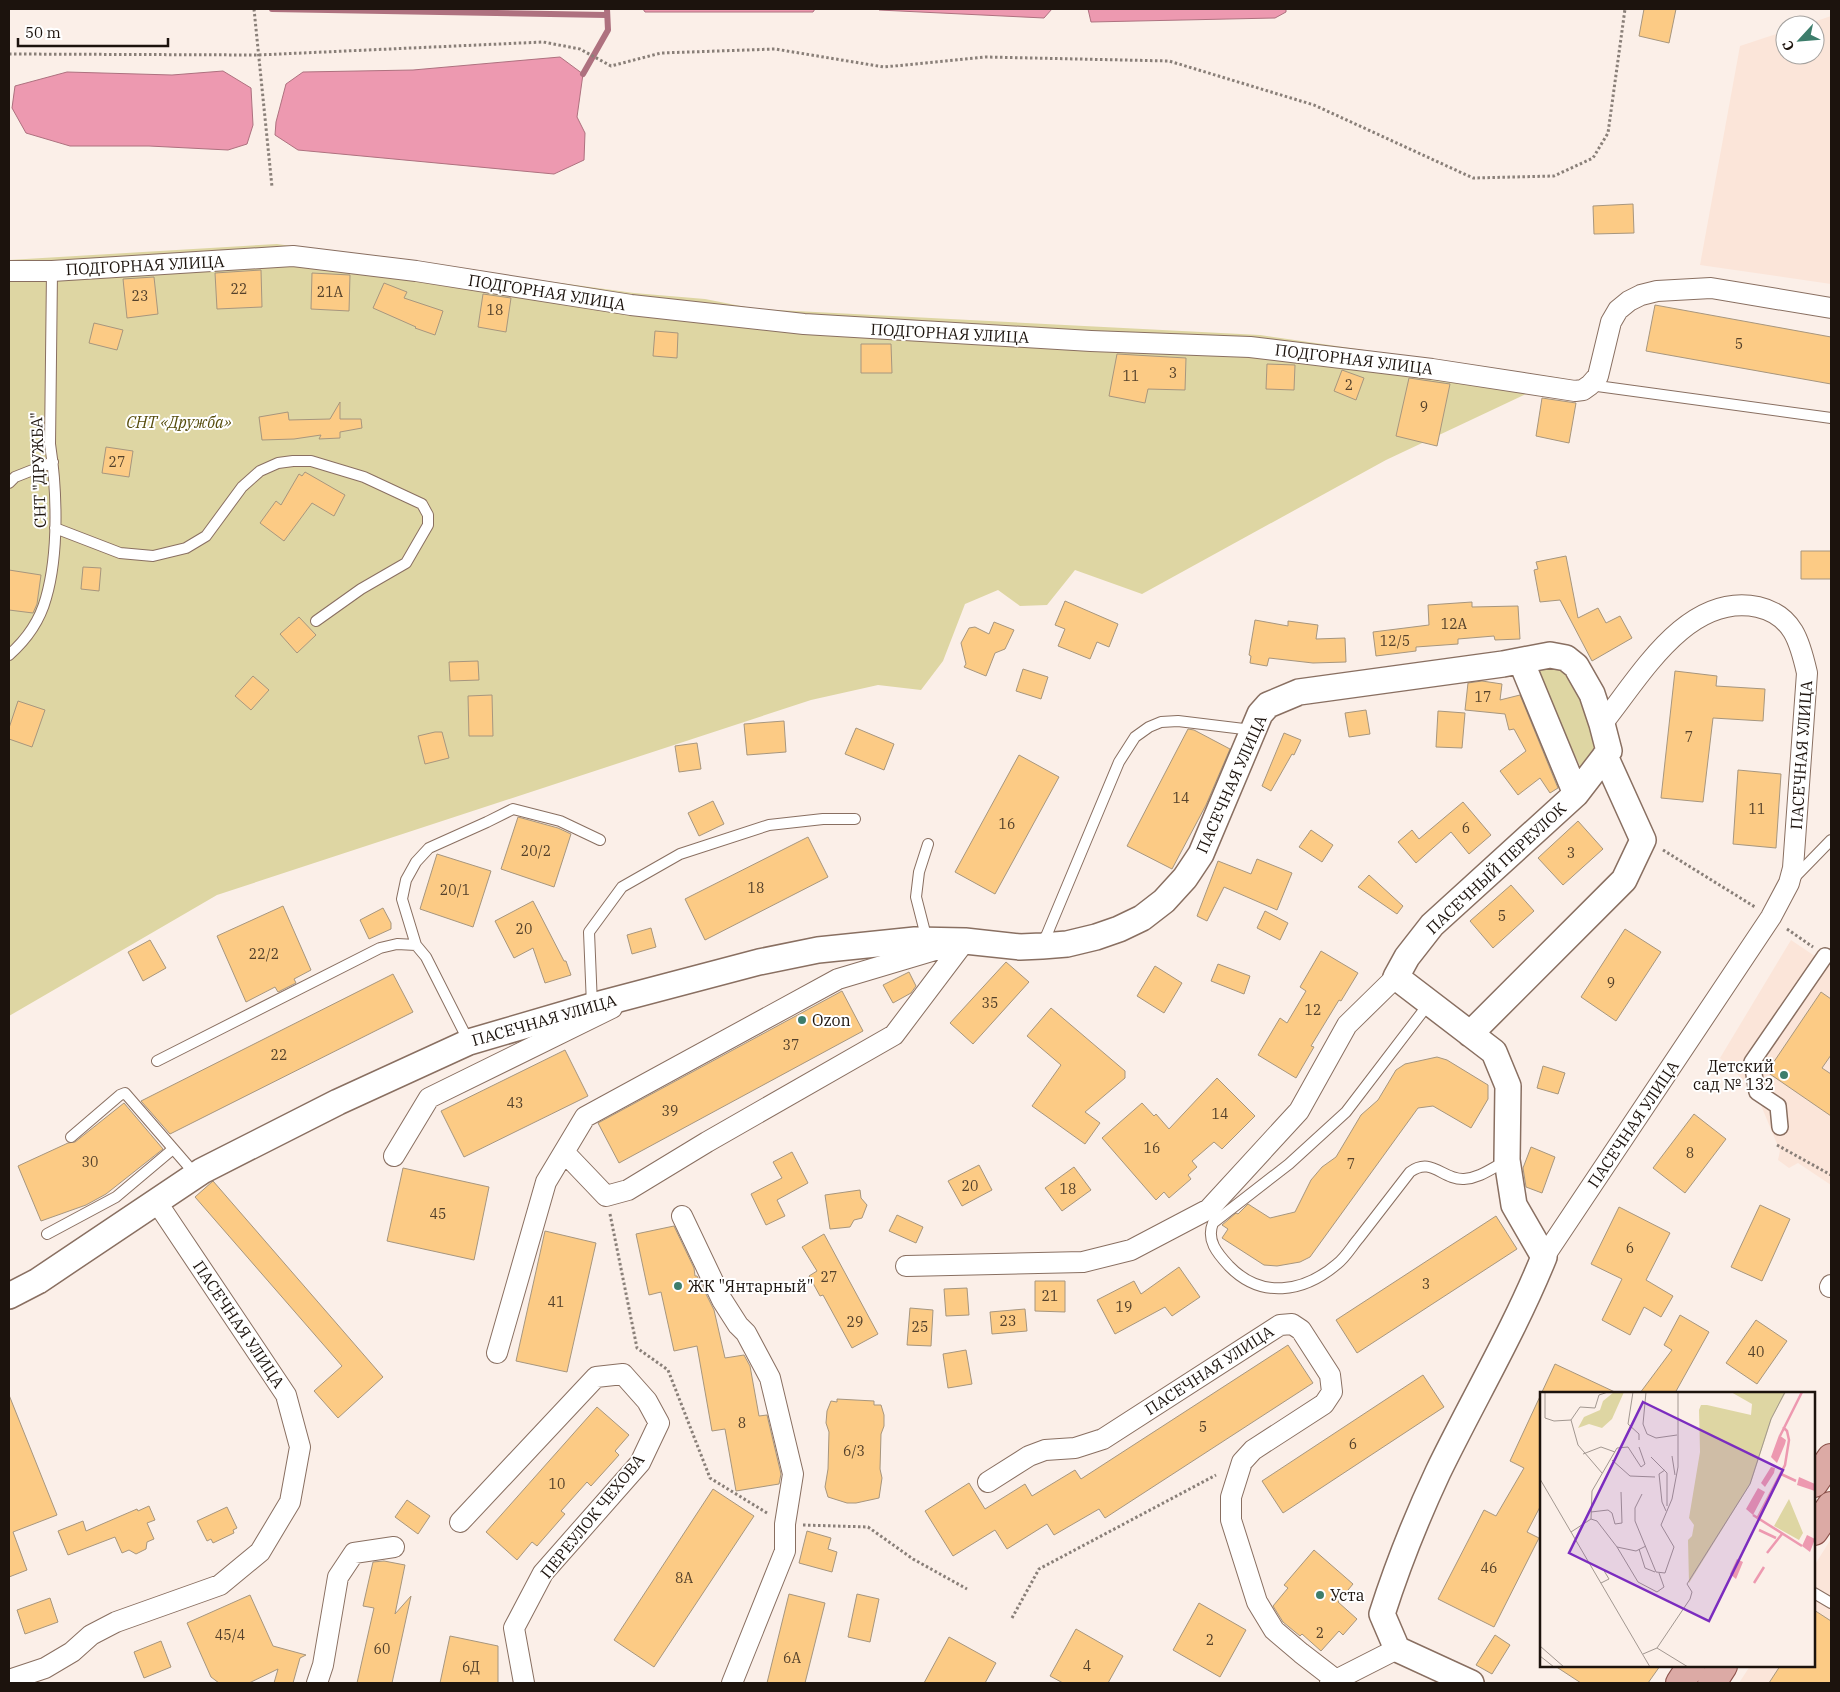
<svg xmlns="http://www.w3.org/2000/svg" width="1840" height="1692" font-family="'IBM Plex Serif',serif">
  <rect width="100%" height="100%" fill="#fbefe8"/>
  <path fill="#fbe5d9" d="M1831 16V284L1700 265 1740 46 1785 31V55H1815V25H1805Z
    M1791 940 1831 967V1185L1798 1163 1789 1168 1778 1160 1780 1151 1755 1091 1720 1058Z
    M1831 1539V1683H1739L1750 1666H1814V1566Z"/>
  <path fill="#ded6a3" d="M277 244 634 293 705 299 756 309 1260 335 1560 378 1386 460 1142 594 1075 570 1047 605 1020 606 998 590 965 604 943 661 921 690 878 685 811 700 217 895 9 1016V260Z
    M1548 663 1571 675 1596 733V749L1583 769 1580 766 1535 672Z"/>
  <path fill="#ed99b0" stroke="#ae717f" d="M643 9H815L813 12H645Z
    M878 9H1052L1044 18 879 10Z
    M1088 9H1286V12L1275 18 1091 22Z
    M560 57 583 74 577 117 585 133 584 160 554 174 298 150 275 135 276 122 286 84 303 72 413 70Z
    M223 71 251 88 253 125 247 144 228 150 149 146H70L26 133 12 108 15 86 67 72 172 75Z"/>
  <g fill="none" stroke-linecap="round" stroke-linejoin="round">
    <path stroke="#ae717f" stroke-width="6" d="M272 9 606 15
      M583 74 608 30 607 9"/>
  </g>
  <path fill="#fccb85" stroke="#a7967e" d="M1644 9H1676L1669 43 1639 36Z
    M1633 204 1634 233 1594 234 1593 206Z
    M261 270 262 307 217 309 215 273Z
    M312 273 350 275 349 311 311 309Z
    M154 277 158 314 127 318 123 279Z
    M384 283 407 292 404 298 443 311 435 335 415 328 416 327 373 308Z
    M483 294 511 298 506 332 478 327Z
    M1655 305 1831 337V384L1646 351Z
    M94 323 123 330 117 350 89 343Z
    M655 331 678 333 677 358 653 356Z
    M861 344H891L892 373H861Z
    M1117 354 1186 358 1185 390 1148 389 1145 403 1109 396Z
    M1267 364 1295 365 1294 390 1266 389Z
    M1342 370 1364 378 1356 400 1334 391Z
    M1409 378 1450 384 1437 446 1396 436Z
    M1542 398 1576 403 1569 443 1536 436Z
    M340 402V419H361L362 428 340 432V438L319 439 321 435 294 439 262 440 259 417 288 412 289 420 330 419Z
    M106 447 133 451 129 477 102 473Z
    M305 472 345 495 334 516 312 503 284 541 260 523 276 501 281 505 299 474 302 476Z
    M1801 551H1831V579H1801Z
    M1566 556 1578 618 1598 608 1606 623 1620 616 1632 638 1592 661 1560 600 1540 602 1534 570 1538 569 1536 562Z
    M83 567 101 568 99 591 81 589Z
    M9 570 41 575 37 604 33 613 9 610Z
    M1065 601 1118 624 1109 647 1097 642 1090 659 1058 646 1065 629 1055 625Z
    M1472 602V607L1518 606 1520 639 1495 640 1494 636 1458 639V644L1416 647V651L1376 656 1373 632 1429 625 1428 605Z
    M299 617 316 635 297 653 280 634Z
    M1255 620 1288 626V621L1318 625 1316 639 1345 638 1346 662 1313 663 1269 658 1267 666 1250 663 1251 656 1249 655Z
    M994 622 1014 630 1005 649 995 653 986 676 964 667 966 664 961 643 969 628 975 627 989 634Z
    M478 661 479 680 450 681 449 662Z
    M1023 669 1048 677 1041 699 1016 691Z
    M1675 671 1717 676 1716 686 1765 689 1763 721 1713 718 1703 802 1661 798Z
    M253 676 269 690 251 710 235 696Z
    M1482 681 1502 684 1500 700 1520 695 1558 788 1550 793 1540 778 1518 795 1500 771 1526 751 1514 729 1509 730 1505 714 1465 710 1468 683Z
    M492 695 493 736H469L468 696Z
    M18 701 45 710 32 747 9 739V728Z
    M1366 710 1370 734 1349 737 1345 713Z
    M1438 711 1465 713 1462 748 1436 747Z
    M784 721 786 752 747 755 744 724Z
    M856 728 894 744 884 770 845 754Z
    M1188 729 1194 730 1230 749 1206 805 1172 869 1127 846Z
    M435 732H442L449 758 425 764 418 736Z
    M1284 733 1301 740 1294 755 1292 754 1271 791 1262 786Z
    M697 743 701 769 679 772 675 746Z
    M1019 755 1059 777 995 894 955 872Z
    M1738 770 1781 774 1776 848 1733 844Z
    M713 801 724 824 699 836 688 813Z
    M1463 802 1491 835 1469 854 1451 832 1416 863 1398 842 1412 830 1419 839Z
    M518 817 558 828 571 834 554 887 501 869Z
    M1578 821 1603 849 1563 885 1538 858Z
    M1311 830 1333 845 1322 862 1299 847Z
    M808 837 828 877 705 940 685 899Z
    M437 854 491 871 473 927 420 909Z
    M1257 859 1292 873 1277 910 1224 887 1207 921 1197 916 1218 861 1251 874Z
    M1369 875 1403 906 1397 914 1358 887Z
    M1511 885 1534 911 1493 948 1470 921Z
    M533 901 564 961H566L571 975 545 983 533 948 514 958 495 921Z
    M283 906 311 970 294 979 296 983 278 992 275 987 246 1002 217 936Z
    M383 908 391 923V929L369 939 360 920Z
    M1265 911 1288 923 1280 940 1257 928Z
    M651 928 656 947 632 954 627 935Z
    M1625 929 1661 952 1616 1021 1581 997Z
    M150 940 166 968 143 981 128 952Z
    M1321 951 1358 973 1341 1001 1339 1000 1311 1046 1314 1047 1296 1078 1258 1055 1280 1018 1287 1023 1306 991 1300 987Z
    M1006 962 1029 982 973 1044 950 1023Z
    M1218 964 1250 976 1244 994 1211 981Z
    M1155 966 1182 983 1164 1013 1137 996Z
    M909 972 916 986 911 993 893 1003 883 985Z
    M393 974 413 1012 170 1134 141 1101Z
    M842 991 863 1031 619 1163 598 1123Z
    M1821 992 1831 999V1055L1822 1068 1831 1074V1116L1767 1072Z
    M1051 1008 1125 1071V1078L1085 1112 1100 1123 1085 1144 1032 1106 1061 1065 1027 1036Z
    M565 1050 588 1096 464 1157 441 1111Z
    M1437 1057 1447 1060 1488 1085V1099L1471 1128 1433 1106 1418 1108 1310 1257 1300 1262 1277 1266 1264 1265 1222 1238 1228 1229 1222 1225 1236 1213 1238 1214 1248 1204 1270 1218 1295 1212 1311 1180 1322 1167 1336 1157 1361 1115 1378 1100 1396 1070 1405 1064Z
    M1543 1066 1565 1073 1558 1094 1537 1088Z
    M1217 1078 1255 1116 1222 1149 1214 1142 1192 1161 1197 1167 1188 1175 1191 1179 1169 1198 1164 1192 1156 1200 1102 1138 1142 1103 1154 1116 1156 1114 1169 1129Z
    M124 1103 163 1149 106 1194 86 1205 41 1221 18 1166 68 1143 75 1142Z
    M1694 1114 1726 1139 1685 1193 1653 1168Z
    M1531 1147 1555 1157 1542 1193 1526 1187 1523 1168Z
    M792 1152 808 1183 777 1200 785 1216 766 1225 751 1194 782 1178 773 1162Z
    M979 1165 992 1190 962 1206 948 1181Z
    M1074 1167 1091 1190 1062 1211 1045 1188Z
    M403 1168 489 1187 474 1260 387 1241Z
    M213 1181 383 1377 338 1418 314 1391 342 1366 195 1197Z
    M860 1190 861 1198 867 1205 862 1218 854 1220 850 1227 830 1229 825 1195Z
    M1760 1205 1790 1219 1762 1281 1731 1267Z
    M1619 1207 1670 1233 1646 1280 1673 1296 1661 1317 1644 1307 1630 1335 1602 1320 1622 1279 1591 1264Z
    M897 1215 923 1227 916 1243 889 1231Z
    M1496 1216 1517 1249 1357 1353 1336 1320Z
    M674 1226 694 1268 695 1276H697L714 1310 725 1358 744 1355 750 1366 759 1416 767 1415 781 1474 779 1484 736 1491 725 1429 712 1431 697 1346 674 1351 661 1292 649 1295 636 1234Z
    M545 1231 596 1243 567 1372 516 1361Z
    M824 1234 878 1334 852 1348 823 1295 820 1296 809 1276 817 1271 802 1247Z
    M1179 1267 1200 1297 1172 1316 1165 1307 1115 1334 1097 1300 1134 1281 1141 1294Z
    M1035 1281H1065V1312L1035 1311Z
    M967 1288 969 1315 946 1316 944 1289Z
    M910 1308 933 1310 931 1346 907 1345Z
    M1025 1309 1027 1331 992 1334 990 1312Z
    M1680 1315 1709 1332 1675 1393H1640L1672 1350 1664 1345Z
    M1756 1320 1787 1341 1757 1384 1726 1363Z
    M1288 1345 1313 1383 1105 1518 1099 1509 1054 1535 1047 1524 1007 1549 995 1530 953 1556 925 1511 969 1483 985 1509 1025 1484 1032 1496 1075 1470 1081 1479Z
    M966 1350 972 1384 948 1388 943 1354Z
    M1555 1364 1617 1393H1541V1505L1527 1532 1539 1538 1494 1627 1438 1599 1484 1510 1496 1516 1524 1468 1510 1461Z
    M1423 1375 1444 1407 1283 1513 1262 1481Z
    M9 1395 57 1515 13 1532 27 1570 9 1577Z
    M837 1399 874 1401V1405H881L884 1415V1426L881 1434 880 1469 882 1478 879 1498 856 1503H847L828 1497 825 1487 828 1469 829 1432 826 1423 827 1411 831 1401 837 1402Z
    M597 1407 629 1435 615 1451 619 1455 591 1486 587 1482 561 1511 565 1514 537 1546 532 1542 517 1560 486 1532Z
    M713 1489 754 1516 654 1667 614 1640Z
    M407 1500 430 1516 418 1534 395 1517Z
    M149 1506 155 1520 147 1523 154 1539 147 1542 146 1549 136 1554 129 1550 122 1553 115 1537 68 1555 58 1531 83 1521 86 1531 137 1509 138 1511Z
    M227 1507 237 1528 233 1530 234 1533 213 1543 211 1539 207 1541 197 1521Z
    M807 1531 831 1538 828 1549 837 1552 832 1572 799 1563Z
    M1314 1550 1353 1584 1338 1602 1357 1619 1343 1635 1339 1631 1321 1651 1302 1634 1300 1636 1283 1622 1273 1606 1288 1588 1284 1585Z
    M384 1561 405 1565 395 1614 411 1596 392 1683H357L374 1608 363 1606 373 1562Z
    M789 1594 825 1603 805 1683H767Z
    M857 1594 879 1599 870 1642 848 1637Z
    M250 1595 273 1646 306 1655 300 1658 293 1683H274L278 1669 249 1683H219L211 1677 187 1623Z
    M50 1598 58 1622 25 1634 17 1610Z
    M1199 1603 1246 1630 1220 1677 1173 1650Z
    M1814 1610 1831 1621V1683H1769L1780 1666H1814Z
    M1076 1629 1123 1656 1108 1683H1063L1050 1676Z
    M1495 1635 1510 1645 1492 1674 1476 1665Z
    M450 1636 498 1646V1683H440Z
    M949 1637 996 1663 985 1683H924Z
    M161 1641 171 1667 144 1678 134 1652Z
    M1555 1666H1660L1648 1683H1581Z"/>
  <g fill="none" stroke-linecap="round" stroke-linejoin="round">
    <defs>
      <path id="service" d="M1590 385 1831 418
        M9 483 15 477 53 462
        M55 528 120 553 153 556 186 548 206 536 242 487 260 471 278 463 293 461H311L364 477 422 504 428 515V525L406 563 361 589 316 621
        M9 655C26 640 40 620 46 598 59 553 57 490 50 444L52 271
        M1794 878 1831 840
        M927 940 916 897 919 872 928 844
        M416 945 402 899 406 880 416 862 429 848 487 822 513 809 560 821 600 840
        M1042 946 1119 762 1135 737 1149 727 1161 722 1178 721 1252 730
        M1430 1002 1346 1112 1289 1164 1213 1223C1206 1240 1217 1253 1229 1266 1261 1299 1303 1293 1337 1264 1346 1257 1352 1246 1359 1238 1376 1216 1393 1194 1410 1172 1432 1156 1442 1180 1464 1179 1480 1178 1492 1168 1506 1161
        M592 1005 589 932 622 887 680 854 769 825 823 819H855
        M157 1061 380 948 397 944 416 945 426 957 469 1042
        M71 1137 120 1095 125 1093 196 1175
        M47 1234 116 1197 173 1149
        M1814 1593 1831 1603"/>
      <path id="pedestrian" d="M1780 1127 1778 1106 1757 1092 1752 1062 1825 956"/>
      <path id="minor" d="M9 271H52L293 256 416 271 631 305 804 324 1091 341 1250 347 1432 369 1575 391 1583 390 1590 385 1598 376 1611 322 1618 310 1629 301 1641 295 1657 291 1711 288 1831 308
        M564 1152 606 1196 628 1190 707 1142 894 1035 965 941
        M394 1156 429 1098 612 1008
        M682 1216 722 1300 738 1325 746 1333 770 1378 793 1474 785 1524V1551L732 1683
        M1544 1257 1771 917 1789 883 1793 868 1807 673C1800 642 1793 615 1758 607 1687 592 1640 677 1602 724
        M906 1266 1083 1262 1131 1250 1209 1209 1299 1111 1347 1025 1396 977
        M1830 1287 1831 1285
        M497 1353 546 1182 585 1117 838 979 952 945
        M988 1482 1029 1456 1045 1450 1075 1448 1103 1439 1280 1325 1292 1324 1301 1330 1330 1375 1332 1392 1324 1404 1253 1450 1242 1462 1231 1497V1520L1257 1602 1274 1630 1301 1653 1336 1680
        M460 1522 596 1377 623 1374 647 1401 659 1423 640 1463 543 1573 514 1628 524 1683
        M9 1680 45 1668 72 1652 91 1635 116 1622 220 1585 260 1552 290 1502 300 1447 286 1395 156 1201
        M317 1683 323 1665 338 1577 354 1553 394 1547
        M1330 1683 1397 1649"/>
      <path id="tertiary" d="M1521 661 1576 794
        M1470 1034 1624 880 1643 840 1605 756
        M9 1296 38 1281 202 1171 338 1102 469 1042 592 1006 759 962 818 950 915 940 965 941 1020 947 1042 946 1067 944 1096 937 1119 929 1142 918 1164 901 1185 878 1201 854 1260 714 1268 705 1299 692 1503 664 1550 655 1566 658 1576 666 1592 694 1602 724 1609 751 1576 794 1432 925 1407 957 1396 977 1494 1052 1508 1086 1507 1160 1514 1205 1544 1257C1514 1331 1473 1400 1438 1472 1417 1517 1397 1567 1382 1614L1397 1649 1471 1683"/>
      <path id="primary" d="M1814 1483 1831 1458
        M1814 1531 1831 1506
        M1680 1683 1691 1666
        M1712 1683 1723 1666"/>
    </defs>
    <use href="#service" stroke="#896f61" stroke-width="12"/>
    <use href="#pedestrian" stroke="#896f61" stroke-width="18"/>
    <use href="#minor" stroke="#896f61" stroke-width="22"/>
    <use href="#tertiary" stroke="#896f61" stroke-width="28"/>
    <use href="#primary" stroke="#8a5049" stroke-width="30"/>
    <path stroke="#897f78" stroke-width="3" stroke-dasharray="2.5 2.5" stroke-linecap="butt" d="M254 9 272 187
      M9 54 258 55 543 42 580 49 611 66 661 53 775 49 884 67 986 57 1169 61 1314 105 1473 178 1554 176 1593 158 1608 133 1625 9
      M1663 850 1755 907
      M1787 929 1813 947
      M1777 1145 1831 1175
      M610 1214 637 1348 668 1370 710 1478 767 1513
      M803 1525 868 1527 913 1559 967 1589
      M1012 1618 1039 1569 1216 1475"/>
    <use href="#service" stroke="#fff" stroke-width="10"/>
    <use href="#pedestrian" stroke="#fff" stroke-width="15"/>
    <use href="#minor" stroke="#fff" stroke-width="20"/>
    <use href="#tertiary" stroke="#fff" stroke-width="25"/>
    <use href="#primary" stroke="#dcaaa5" stroke-width="28"/>
  </g>
  <g fill="#3d7d6b" stroke="#fff" stroke-width="2">
    <circle cx="802" cy="1020" r="5"/>
    <circle cx="1784" cy="1075" r="5"/>
    <circle cx="678" cy="1286" r="5"/>
    <circle cx="1320" cy="1595" r="5"/>
  </g>
  <g text-anchor="middle" dominant-baseline="central" stroke-width="4" stroke-linejoin="round" paint-order="stroke">
    <g font-size="14" fill="#54412b">
      <text x="239" y="289">22</text>
      <text x="330" y="292">21А</text>
      <text x="140" y="296">23</text>
      <text x="495" y="310">18</text>
      <text x="1739" y="344">5</text>
      <text x="1173" y="373">3</text>
      <text x="1131" y="376">11</text>
      <text x="1349" y="385">2</text>
      <text x="1424" y="407">9</text>
      <text x="117" y="462">27</text>
      <text x="1454" y="624">12А</text>
      <text x="1395" y="641">12/5</text>
      <text x="1483" y="697">17</text>
      <text x="1689" y="737">7</text>
      <text x="1181" y="798">14</text>
      <text x="1757" y="809">11</text>
      <text x="1007" y="824">16</text>
      <text x="1466" y="828">6</text>
      <text x="536" y="851">20/2</text>
      <text x="1571" y="853">3</text>
      <text x="756" y="888">18</text>
      <text x="455" y="890">20/1</text>
      <text x="1502" y="916">5</text>
      <text x="524" y="929">20</text>
      <text x="264" y="954">22/2</text>
      <text x="1611" y="983">9</text>
      <text x="990" y="1003">35</text>
      <text x="1313" y="1010">12</text>
      <text x="791" y="1045">37</text>
      <text x="279" y="1055">22</text>
      <text x="515" y="1103">43</text>
      <text x="670" y="1111">39</text>
      <text x="1220" y="1114">14</text>
      <text x="1152" y="1148">16</text>
      <text x="1690" y="1153">8</text>
      <text x="90" y="1162">30</text>
      <text x="1351" y="1164">7</text>
      <text x="970" y="1186">20</text>
      <text x="1068" y="1189">18</text>
      <text x="438" y="1214">45</text>
      <text x="1630" y="1248">6</text>
      <text x="829" y="1277">27</text>
      <text x="1426" y="1284">3</text>
      <text x="1050" y="1296">21</text>
      <text x="556" y="1302">41</text>
      <text x="1124" y="1307">19</text>
      <text x="1008" y="1321">23</text>
      <text x="855" y="1322">29</text>
      <text x="920" y="1327">25</text>
      <text x="1756" y="1352">40</text>
      <text x="742" y="1423">8</text>
      <text x="1203" y="1427">5</text>
      <text x="1353" y="1444">6</text>
      <text x="854" y="1451">6/3</text>
      <text x="557" y="1484">10</text>
      <text x="1489" y="1568">46</text>
      <text x="684" y="1578">8А</text>
      <text x="1320" y="1633">2</text>
      <text x="230" y="1635">45/4</text>
      <text x="1210" y="1640">2</text>
      <text x="382" y="1649">60</text>
      <text x="792" y="1658">6А</text>
      <text x="1087" y="1666">4</text>
      <text x="471" y="1667">6Д</text>
    </g>
    <g font-size="16" fill="#1c130d" stroke="#fff">
      <text transform="translate(145 265) rotate(-3)">ПОДГОРНАЯ УЛИЦА</text>
      <text transform="translate(547 292) rotate(9)">ПОДГОРНАЯ УЛИЦА</text>
      <text transform="translate(950 333) rotate(3)">ПОДГОРНАЯ УЛИЦА</text>
      <text transform="translate(1354 359) rotate(7)">ПОДГОРНАЯ УЛИЦА</text>
      <text transform="translate(38 470) rotate(-92)">СНТ "ДРУЖБА"</text>
      <text transform="translate(1801 755) rotate(-86)">ПАСЕЧНАЯ УЛИЦА</text>
      <text transform="translate(1231 784) rotate(-66)">ПАСЕЧНАЯ УЛИЦА</text>
      <text transform="translate(1496 868) rotate(-43)">ПАСЕЧНЫЙ ПЕРЕУЛОК</text>
      <text transform="translate(544 1020) rotate(-16)">ПАСЕЧНАЯ УЛИЦА</text>
      <text transform="translate(1633 1124) rotate(-56)">ПАСЕЧНАЯ УЛИЦА</text>
      <text transform="translate(239 1324) rotate(56)">ПАСЕЧНАЯ УЛИЦА</text>
      <text transform="translate(1209 1370) rotate(-33)">ПАСЕЧНАЯ УЛИЦА</text>
      <text transform="translate(592 1516) rotate(-51)">ПЕРЕУЛОК ЧЕХОВА</text>
    </g>
    <g font-size="16" font-style="italic" fill="#564c0c" stroke="#fff">
      <text x="179" y="422">СНТ «Дружба»</text>
    </g>
    <g font-size="16" fill="#1c130d" stroke="#fff" text-anchor="start">
      <text x="812" y="1020">Ozon</text>
      <text x="1774" y="1066" text-anchor="end">Детский<tspan x="1774" dy="18">сад № 132</tspan></text>
      <text x="688" y="1286">ЖК "Янтарный"</text>
      <text x="1330" y="1595">Уста</text>
    </g>
  </g>
  <g transform="translate(1540 1392)">
    <rect width="275" height="275" fill="#fbefe8"/>
    <path d="M74 0H84L72 27 62 36 49 32 38 36 44 25 60 18 63 9ZM191 0H246L232 26 211 91 149 191 148 148 152 144 154 133 149 126 160 60 159 18 161 13H167L211 23 212 12ZM249 107 263 141 259 148 234 134Z" fill="#ded6a3"/>
    <path d="M239 43 246 48 245 52 237 71 231 65ZM231 75 235 76 234 81 225 95 221 91ZM259 85 275 92V99L257 93ZM218 96 225 100 213 123 206 117ZM267 143 275 147 270 160 262 154ZM197 167 203 170 196 187 190 182Z" fill="#ed99b0"/>
    <path fill="none" stroke="#ed99b0" stroke-width="2.5" d="M240 44 262 0M241 82 256 89M213 123 262 154M217 127 245 73 249 48 247 39 243 35M219 138 236 146M227 161 242 142M214 191 224 175"/>
    <path fill="none" stroke="#a29790" stroke-width="1" d="M5 0V26L14 29 31 28 40 15 55 16 59 3 68 0M93 0 88 32 99 42V48M106 0 103 32 107 42 116 46 137 43M31 28 38 53 62 81M43 62 61 55 75 60M132 64 135 83M111 65 127 81V114M72 68 90 84 115 85M125 78 119 82 122 110 126 119M0 87 110 275M102 102 95 116V129L116 180 125 181 134 155 121 133 132 107 138 75V0M51 120 68 118 72 121 75 132 82 131 81 100M51 127 52 99 77 56 88 55 101 75 105 72 99 55M51 127 57 129 77 155 96 159 106 154M31 140 51 127M77 155 98 190 117 200 124 195 119 181M99 157 105 176 115 180M61 191 69 187 63 177M0 254 24 275M117 256 148 275M103 262 117 256 150 207 152 200 147 192 210 92 231 27 245 0M0 264 14 275"/>
    <path fill="#7b2cbf" fill-opacity="0.15" stroke="#7b2cbf" stroke-width="2.5" d="M103 10 243 78 169 229 29 161Z"/>
    <rect width="275" height="275" fill="none" stroke="#1c130d" stroke-width="2.5"/>
  </g>
  <rect width="1840" height="1692" fill="none" stroke="#1c130d" stroke-width="20"/>
  <g transform="translate(1800 40) rotate(244)"><circle r="24" fill="#ffffff" stroke="#a4a19e"/>
  <path d="M0-4L9 19L0 12L-9 19Z" fill="#3d7d6b"/>
  <text y="-8" font-size="14" font-weight="bold" text-anchor="middle" fill="#1c130d">С</text>
  </g>
  <path d="M18 38v8h150v-8" fill="none" stroke="#1c130d" stroke-width="2.5"/>
  <text x="25" y="38" font-size="15" fill="#1c130d" stroke="#ffffff" stroke-width="4" paint-order="stroke">50 m</text>
</svg>
